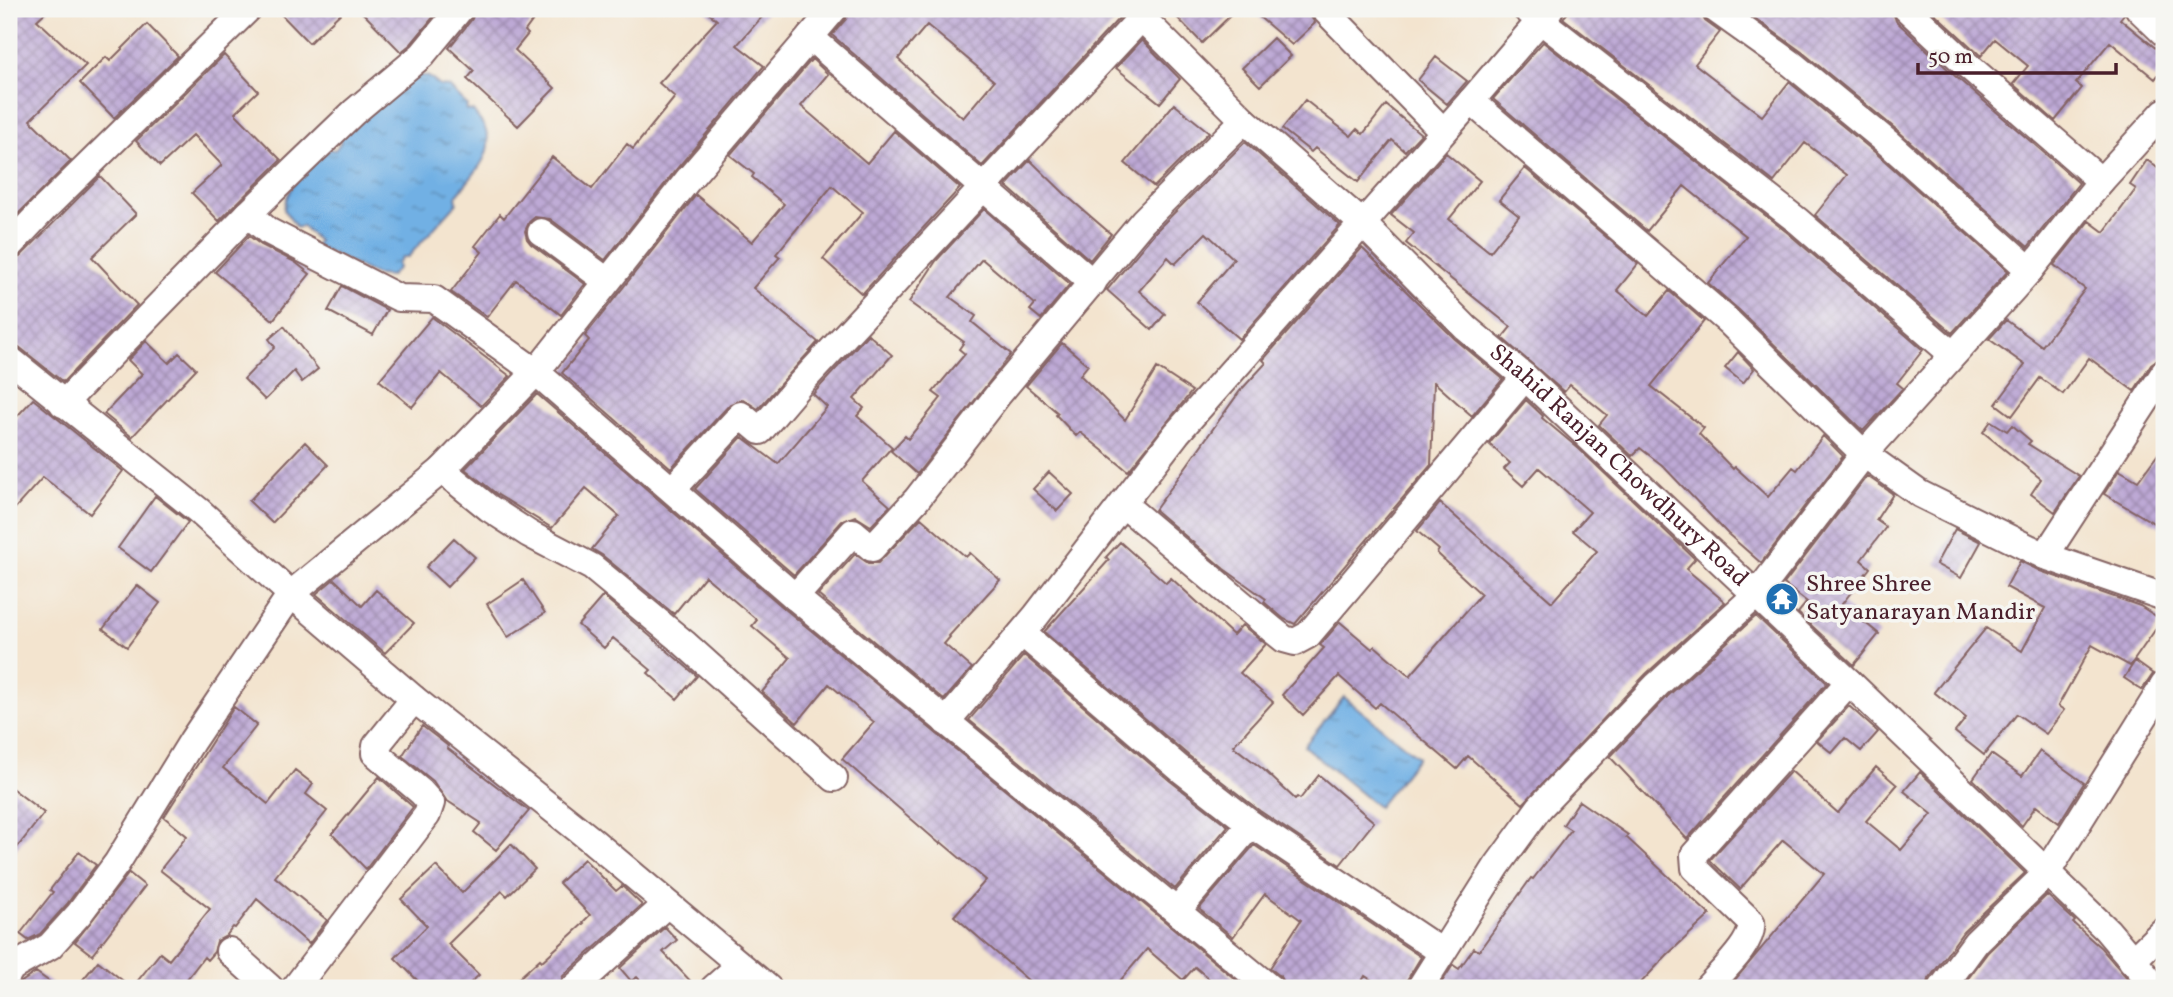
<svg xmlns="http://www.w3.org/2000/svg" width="2173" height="997" font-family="Vollkorn,serif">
  <defs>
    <pattern id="water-ripples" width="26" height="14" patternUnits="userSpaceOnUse" patternTransform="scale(1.75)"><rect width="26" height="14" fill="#71b0e4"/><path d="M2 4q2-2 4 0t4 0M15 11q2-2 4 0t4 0" fill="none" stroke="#5f8fb9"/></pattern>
    <pattern id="building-cross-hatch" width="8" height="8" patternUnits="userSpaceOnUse" patternTransform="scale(1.75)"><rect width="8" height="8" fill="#bda9d5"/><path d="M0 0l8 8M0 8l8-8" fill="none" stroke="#9c89ad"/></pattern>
  </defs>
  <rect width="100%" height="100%" fill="#f6f6f2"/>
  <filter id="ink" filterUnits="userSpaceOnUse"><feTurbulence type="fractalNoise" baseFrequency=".0143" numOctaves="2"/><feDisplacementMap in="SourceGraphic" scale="14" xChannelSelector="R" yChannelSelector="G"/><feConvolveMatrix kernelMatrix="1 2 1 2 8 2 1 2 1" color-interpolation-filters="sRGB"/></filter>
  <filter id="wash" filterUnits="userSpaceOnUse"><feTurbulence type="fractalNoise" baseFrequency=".00686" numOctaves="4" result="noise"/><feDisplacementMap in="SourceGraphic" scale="28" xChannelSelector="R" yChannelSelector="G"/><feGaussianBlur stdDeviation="1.57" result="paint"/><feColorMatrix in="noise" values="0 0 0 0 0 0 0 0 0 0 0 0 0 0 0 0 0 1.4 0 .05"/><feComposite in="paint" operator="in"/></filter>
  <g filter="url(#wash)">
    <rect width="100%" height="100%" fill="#f3e4cf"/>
    <path fill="url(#water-ripples)" stroke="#5e6888" stroke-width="2" d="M419 75 429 77 440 86 449 87 467 105 466 110 473 111C477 117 484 124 486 131 496 155 469 179 456 196L457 203 408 257H402L397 263 398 268 391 276 376 275 315 246 318 241 302 226 297 228 284 210C286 184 310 167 327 149L335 150 341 142V135Z
      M1344 697 1418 757 1378 807 1304 746Z"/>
    <g id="blocks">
      <path fill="url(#building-cross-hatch)" fill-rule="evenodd" d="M9 9H49L37 20 86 65 30 120 71 161 9 223Z
        M276 9H345L309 43Z
        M359 9H440L411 44 401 52Z
        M475 9H541L525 31 528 34 515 50 555 88 518 126 467 79 474 71 449 48 472 19Z
        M704 9H769L737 45 764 66 675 171 605 260 550 219 535 217 529 222 525 231 527 239 531 244 585 284 561 315 516 280 487 317 451 292 482 252 475 246 500 214 504 218 552 157 592 189 627 144 633 149 675 97 659 83 717 20Z
        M849 9H1111L1120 17 982 166 832 35 846 19ZM927 25 994 81 963 118 898 59Z
        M1169 9H1237L1202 43Z
        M1250 9H1309V14L1315 23 1292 45Z
        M1571 9H1699L1705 21 1720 32 1695 64 1762 116 1789 82 1877 154 2008 271 1952 333 1815 215 1847 175 1805 143 1774 182 1563 18Z
        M1742 9H1892L1896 21 1955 76 2079 183 2028 247 1897 130 1802 52Z
        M1930 9H2124V14L2120 19 2164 55V68L2155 79 2110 42 2076 83 2082 88 2055 121 2013 84 2028 66 1995 39 1981 56Z
        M147 24 178 56 114 118 80 83 106 57 110 61Z
        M1273 38 1291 56 1260 86 1242 68Z
        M1142 40 1180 79 1160 103 1116 68Z
        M1543 42 1788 233 1923 350 1897 383 1903 388 1863 431 1739 310 1708 283 1746 236 1684 186 1647 231 1493 99Z
        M224 55 258 91 235 113 281 160 219 221 192 193 222 165 193 135 160 166 136 141Z
        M1436 57 1467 81 1447 104 1418 80Z
        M812 59 828 74 801 106 867 163 894 131 960 188 862 294 823 259 863 212 832 186 776 254 780 257 753 288 818 342 758 409 743 399 730 404 671 468 562 373 589 340 585 336 696 195 752 242 784 204 752 177 754 174 730 155Z
        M1305 100 1351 136 1357 129 1363 134 1386 105 1421 134 1405 151 1392 140 1358 182 1315 148 1311 152 1282 129Z
        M1174 104 1209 132 1154 187 1125 163Z
        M1245 142 1340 225 1239 339 1197 302 1234 259 1206 233 1175 264 1168 257 1139 291 1165 314 1152 330 1107 290 1155 232Z
        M1446 153 1480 181 1449 219 1490 252 1519 216 1499 200 1525 168 1638 264 1617 290 1648 316 1669 291 1704 321 1651 386 1704 428 1699 434 1733 469 1735 467 1768 497 1793 467 1797 470 1823 436 1843 456 1761 563 1728 534 1662 465 1640 448 1632 456 1599 425 1607 415 1570 385 1564 392 1502 338 1511 327 1406 243 1414 233 1391 215Z
        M1030 160 1068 197 1111 234 1090 260 1006 186Z
        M2147 160 2164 173V357L2158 359 2151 364 2134 391 2089 358 2063 394 2040 378 2012 416 1996 404 2025 365 1989 339 2006 320 2042 346 2085 289 2054 265 2089 221 2104 232 2136 189 2130 185Z
        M100 176 136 214 92 257 137 305 63 382 19 347 9 344V261L20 257Z
        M984 209 1070 284 1041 319 1030 310 1035 304 982 259 950 297 976 316 972 322 1011 354 917 474 891 451 905 436 908 439 941 398 933 392 965 354 959 349 964 342 909 302 936 261Z
        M249 236 261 245 295 262 310 274 273 320 215 272Z
        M1362 248 1455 339 1503 379 1472 416 1434 382 1431 465 1295 624 1284 619 1264 602 1266 599 1224 569 1155 510 1240 391 1266 363 1263 360Z
        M342 286 387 310 373 335 328 311Z
        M432 317 510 376 481 406 441 373 412 407 379 380Z
        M284 326 318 369 302 382 294 371 265 400 244 379 275 347 269 339Z
        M868 334 892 355 854 399 864 408 857 416 892 447 862 481 890 506 871 526 855 516 842 521 794 575 695 489 742 437 778 464 827 407 813 394Z
        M146 341 169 363 179 353 196 369 132 437 104 414 142 374 128 360Z
        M1062 343 1088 365 1080 375 1125 420 1157 368 1192 391 1128 471 1080 432 1076 436 1056 415 1058 413 1026 386Z
        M1738 352 1754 369 1743 383 1725 368Z
        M537 394 785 609 1246 988H1220L1195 967 1183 980 1147 949 1114 988H1037L954 916 986 880 941 842 940 844 842 759 874 722 829 684 797 723 762 692 790 658 752 626 757 620 705 576 674 614 602 555 592 549 619 516 586 488 552 528 498 495 465 469Z
        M33 399 123 471 90 514 43 477 9 515V425Z
        M1526 400 1543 416 1542 418 1579 449 1695 559 1686 569 1725 602 1646 674 1523 804 1468 756 1457 769 1380 703 1375 708 1339 676 1303 715 1282 695 1324 648 1320 645 1340 622 1372 649 1375 646 1410 676 1481 594 1437 553 1439 550 1417 531 1440 503 1552 602 1597 551 1573 531 1590 512 1539 468 1523 486 1504 469 1510 463 1489 444Z
        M1991 421 2007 431 2012 425 2031 441 2028 444 2079 476 2055 512 2031 494 2041 479 1983 432Z
        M305 442 328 465 272 523 249 501Z
        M2164 446V529L2104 494 2119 470 2138 481Z
        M1049 472 1073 494 1057 511 1033 489Z
        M1867 476 1893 494 1876 520 1886 527 1861 560 1870 568 1842 604 1879 634 1854 665 1798 613 1807 602 1784 584Z
        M155 496 188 522 151 572 118 548Z
        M921 518 966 557 970 553 1000 580 949 636 950 637 944 644 972 668 944 700 818 595 855 554 868 563H878Z
        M1955 529 1981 542 1961 578 1936 564Z
        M454 538 475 557 447 587 426 567Z
        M1120 542 1166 583 1171 578 1233 635 1242 625 1266 644 1240 673 1273 702 1233 746 1264 770 1295 799 1297 797 1300 799 1319 775 1374 822 1340 865 1260 811 1189 756 1044 632 1109 560 1106 557Z
        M2020 561 2040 571 2140 606 2162 620 2130 666 2092 645 2058 706 2064 710 2046 734 2017 714 1984 755 1955 732 1966 718 1934 692 1986 628 2022 651 2045 608 2006 587Z
        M334 579 362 606 376 590 414 623 385 653 316 594Z
        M523 580 545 613 508 637 487 604Z
        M137 585 160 603 127 647 103 629Z
        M603 596 697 676 677 699 648 673 651 670 613 638 604 648 578 625Z
        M1756 616 1827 683 1687 839 1610 757 1668 696Z
        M1024 655 1169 780 1228 826 1175 889 969 720Z
        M2135 661 2153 674 2142 690 2124 678Z
        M1849 706 1878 732 1861 751 1845 738 1832 753 1817 741Z
        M234 707 257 725 223 768 268 804 295 770 313 784 306 794 327 811 275 877 327 920 309 944 257 899 235 928 233 927 226 936 217 941 214 952 207 960 204 957 180 988H132L160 953 169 960 210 909 160 870 187 836 164 817Z
        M422 726 448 746 447 748 529 811 496 850 474 832 481 823 446 800 433 781 402 756Z
        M2040 751 2084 783 2059 823 2036 806 2022 826 1973 779 1991 754 2022 776Z
        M1876 767 1897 785 1866 821 1901 850 1932 814 1904 791 1920 772 2025 873 1963 932 1929 979 1927 988H1728L1824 874 1783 840 1740 889 1710 860 1791 771 1838 813Z
        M379 777 413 807 366 869 332 834Z
        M9 786 44 813 9 858Z
        M1579 801 1628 835 1626 837 1710 915 1667 955 1636 988H1438L1453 965 1459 969 1474 948 1479 951 1531 878 1533 879 1571 830 1563 825Z
        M511 844 535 869 507 896 502 891 448 944 479 975 465 988H425L395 958 427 926 401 899 436 866 462 893Z
        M1254 845 1421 957 1407 980 1404 988H1384L1365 976 1358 988H1285L1280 976 1270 968 1301 920 1265 894 1233 937 1199 909Z
        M79 852 96 865 67 904 40 934 28 940 20 934 53 892 50 890Z
        M584 859 616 891 622 886 642 905 563 976 559 988H508L540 959 542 961 584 923 583 922 590 915 559 883Z
        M129 873 145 886 92 955 75 942Z
        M2047 895 2075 921 2073 923 2101 948 2136 988H1961L1988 952Z
        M665 927 677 940 663 952 697 988H647L637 977 631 981 620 968Z
        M98 961 132 988H76Z
        M36 972 58 988H9L17 985Z"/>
    </g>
  </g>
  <g filter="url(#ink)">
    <use href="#blocks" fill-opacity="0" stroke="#856464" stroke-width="2"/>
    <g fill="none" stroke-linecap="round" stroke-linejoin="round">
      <defs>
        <g id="street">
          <path id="s1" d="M1133 9 1244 120 1363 224 1466 328 1525 377 1849 682 2107 930 2156 988"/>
          <path d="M1324 9 1443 131"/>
          <path d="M1526 9 1798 221 1952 354"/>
          <path d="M1715 9 1792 64 1887 142 2030 270"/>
          <path d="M1907 9 1966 64 2101 181"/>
          <path d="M2139 9 2164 33"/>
          <path d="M810 37 1093 283"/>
          <path d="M1471 101 1728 321 1864 454 1920 494 2045 556 2164 597"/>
          <path d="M248 214 354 112 422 55 460 9"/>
          <path d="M541 232 607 281"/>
          <path d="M9 246 43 210 248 9"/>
          <path d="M9 359 199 511 291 594 414 699 589 838 768 988"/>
          <path d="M63 404 248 214 268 231 399 298 434 299 536 372 795 597 1270 988"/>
          <path d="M442 470 489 508 529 534 592 567 684 643 834 778"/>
          <path d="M673 489 741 415 760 431 800 384 1142 17"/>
          <path d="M1123 504 1274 631 1284 639 1295 642 1308 635 1353 582 1525 377"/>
          <path d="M2045 556 2164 373"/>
          <path d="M795 597 853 532 872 548 917 499 997 396 1143 221 1244 120"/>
          <path d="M1022 633 1179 768 1251 824 1442 952"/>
          <path d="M946 722 1036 616 1177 433 1471 101 1550 9"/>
          <path d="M1177 911 1251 824"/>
          <path d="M229 951 270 988"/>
          <path d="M2132 961 2164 930"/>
          <path d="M9 972 11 968 50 946 79 914 117 863 192 741 291 594 442 470 536 372 687 181 834 9"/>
          <path d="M295 988 427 815 431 803 421 792 375 753 376 746 414 699"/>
          <path d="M574 988 667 904"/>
          <path d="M714 988 739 966"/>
          <path d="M1420 988 1497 866 1540 807 1657 685 1756 595 1864 454 2030 270 2101 181 2164 112"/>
          <path d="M1707 988C1720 973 1755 942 1751 922L1695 868 1694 855 1849 682"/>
          <path d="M1942 988 1976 942 2046 874 2164 685"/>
        </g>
      </defs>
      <use href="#street" stroke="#856464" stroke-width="30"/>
      <use href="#street" stroke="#fff" stroke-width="26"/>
    </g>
  </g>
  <defs>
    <symbol id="temple-disc" viewBox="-11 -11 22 22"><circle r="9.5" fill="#1f6fb2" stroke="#f6f6f2"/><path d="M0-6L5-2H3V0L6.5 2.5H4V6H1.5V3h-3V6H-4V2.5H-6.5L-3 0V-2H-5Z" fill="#fff"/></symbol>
  </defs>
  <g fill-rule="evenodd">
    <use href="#temple-disc" x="1763" y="580" width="38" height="38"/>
  </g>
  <g text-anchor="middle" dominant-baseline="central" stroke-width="7" stroke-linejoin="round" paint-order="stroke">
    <g font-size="24" fill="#4a1f2b" stroke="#f6f6f2">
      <text stroke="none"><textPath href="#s1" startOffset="667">Shahid Ranjan Chowdhury Road</textPath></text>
    </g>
    <g font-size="24" fill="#4a1f2b" stroke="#f6f6f2" text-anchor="start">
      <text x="1806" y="585">Shree Shree<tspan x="1806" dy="28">Satyanarayan Mandir</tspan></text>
    </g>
  </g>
  <rect width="2173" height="997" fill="none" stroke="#f6f6f2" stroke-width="35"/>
  <path d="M1918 63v10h198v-10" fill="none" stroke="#4a1f2b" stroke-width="3.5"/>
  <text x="1928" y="63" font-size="21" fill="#4a1f2b" stroke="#f6f6f2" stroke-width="5" paint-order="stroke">50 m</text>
</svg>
